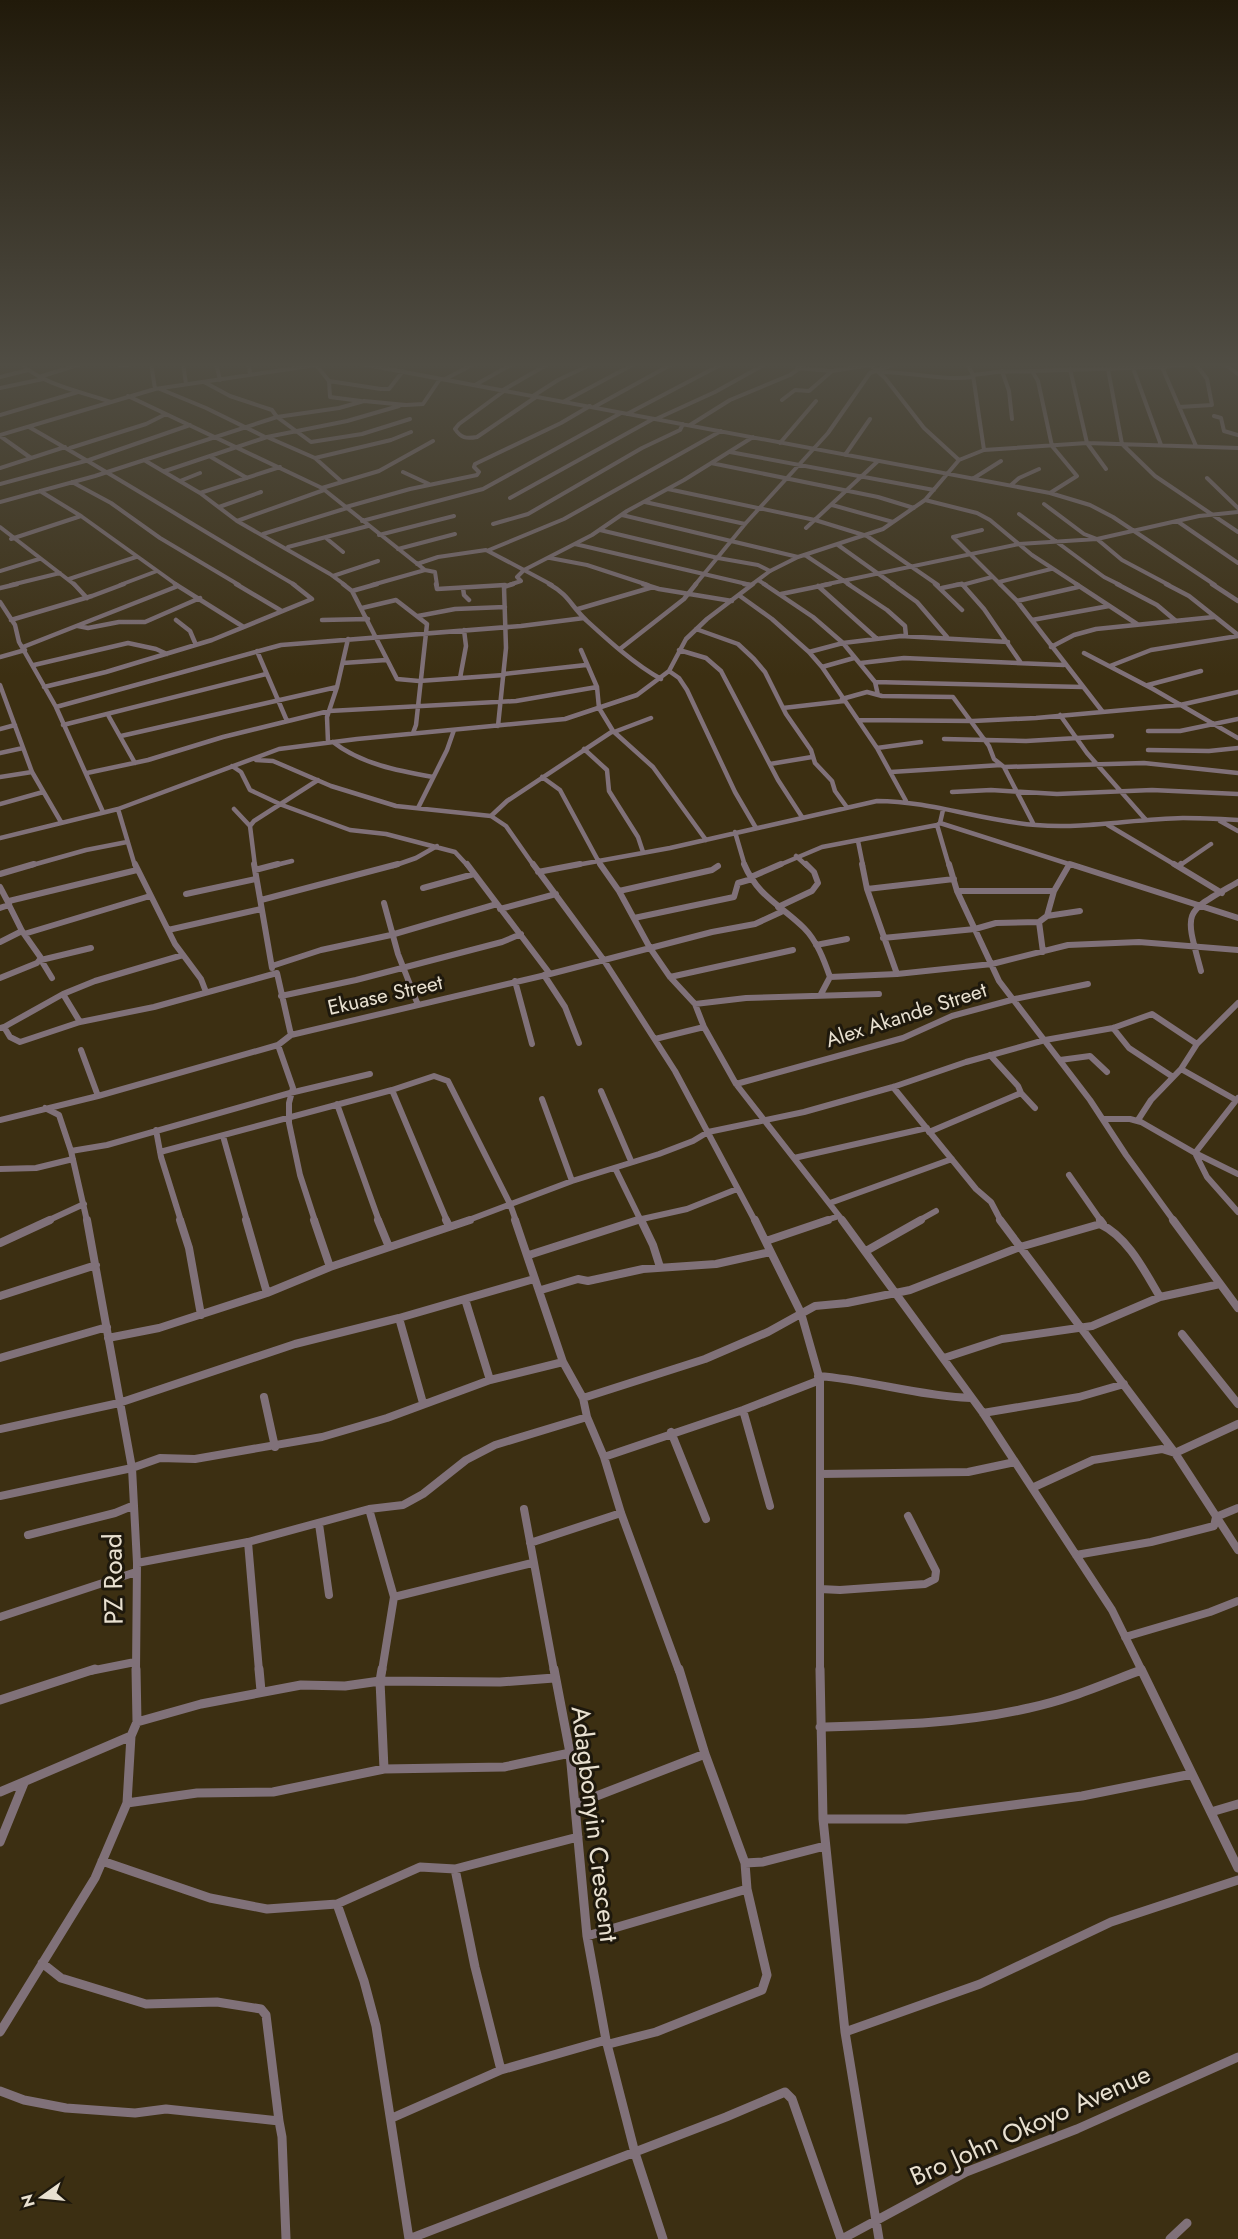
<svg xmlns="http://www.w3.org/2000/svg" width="1238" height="2239" font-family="Jost,sans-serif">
  <rect width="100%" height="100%" fill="#3c2f12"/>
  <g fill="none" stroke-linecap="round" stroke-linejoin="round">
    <path stroke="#807179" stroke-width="4" d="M20 363C45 386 80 391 111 402
      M151 363 155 389
      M183 363 186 384
      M216 363 220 380
      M249 363 250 375
      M356 363 1050 493 1090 505 1113 517 1215 585
      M868 363 885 378 924 428 959 460
      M967 363 973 375 984 450
      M1126 363 1133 368 1161 445
      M1223 363 1238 374
      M1160 365 1162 367 1201 363
      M120 366 138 363
      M317 366 329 381 381 389H389L403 371
      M797 368 832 371
      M1070 369 1087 443 1106 469
      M1108 369 1122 444 1155 476 1238 532
      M1002 371 1009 391 1012 419
      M1032 371 1038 381 1052 446 1077 476 1050 493
      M880 372C912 372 942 381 973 377
      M973 375 997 372 1162 367 1196 446
      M0 377 28 370
      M39 377 84 363
      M445 379 476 363
      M329 381 330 397 361 401
      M204 382 230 396 272 410 277 417 311 442 362 434 410 419
      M475 385 514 363
      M0 388 43 379
      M160 389 206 408 265 437
      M503 390 550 363
      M504 391 459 424 455 429C461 438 466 439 477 437L536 397
      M128 396 322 488 425 570 372 585
      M533 396 558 380 594 363
      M782 400 795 390 809 391 832 371 870 365
      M563 402 636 363
      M594 407 674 363
      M1179 407 1212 405 1207 379 1195 363
      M627 414 724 363
      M0 415 78 392
      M1214 416 1221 418 1224 431 1238 435
      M656 419 715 392 767 363
      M690 425 730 400 790 375 807 363
      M29 427C119 478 206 533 295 585
      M0 435 155 389 330 363
      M0 436 31 458
      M267 437 315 458 342 482
      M780 443 816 401
      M70 448 146 424 166 414
      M730 452 934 490
      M845 455 870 419
      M211 457 247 478
      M315 458 391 440 411 432
      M144 460 200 493 237 521 330 574 345 585
      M711 463 878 497 914 508
      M0 468 65 447
      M165 471 267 437 347 421 399 406
      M403 472 429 484
      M974 478 1001 461
      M1207 478 1238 508
      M180 481 200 473
      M72 482 111 503 160 538 239 585
      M0 484 89 460 190 425
      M1011 485 1019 478 1039 469
      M322 488 379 471 433 441
      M668 489 815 520 867 536 938 585
      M40 491 81 516 177 585
      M200 493 280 467
      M510 498 653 419
      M925 500 977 513 990 520 1032 555 1078 585
      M0 502 95 476 277 417 339 408 364 401 406 405 423 404 440 379
      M645 502 745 524
      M1044 504 1084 534 1097 539 1122 560 1169 585
      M832 505 893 522
      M219 507 261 492
      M346 507 410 489 477 475 479 472 474 467 475 464 561 423 590 406
      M1019 514 1104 577 1120 585
      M622 515 798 557
      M237 521 324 490
      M362 521 483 489 621 413
      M1177 521 1238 563
      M493 524 528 514 642 448 680 430 683 424
      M0 527 75 585
      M806 528 878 461
      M600 530 718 558 758 565 770 571
      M982 530 953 537 1001 585
      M263 534 347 508
      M379 535 454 516
      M326 538 343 552
      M11 539 81 516
      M575 544 751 585
      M838 545 894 585
      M288 547 368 526
      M398 549 455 534
      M489 550 564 519 721 431
      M805 555 850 585
      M550 558 587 565 648 585
      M417 564 438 557 486 550 524 570 517 577 521 581 509 585
      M425 570 435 572 437 585
      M524 570 592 535 627 511 684 480 753 437
      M524 570 552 585
      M0 571 39 559
      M333 576 378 561
      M69 579 136 557
      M758 580 766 585
      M999 582 1051 569
      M11 585 60 573
      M120 585 157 571
      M501 585H505
      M695 585 745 524 828 433 870 373 897 363
      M751 585 770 571 798 557 883 529 925 500 959 460 984 450 1087 443 1238 448
      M823 585 1019 544 1097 539 1199 516 1238 512
      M955 585 961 584
      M962 585 992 577"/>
    <path stroke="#807179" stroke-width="4.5" d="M74 584 87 598
      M175 584 242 626
      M236 584 280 610
      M343 584 352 591 397 679 419 681 504 675
      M436 584 437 589 505 585
      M549 584C569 595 571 606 586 620 609 641 634 664 661 679
      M643 584 659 589 732 601
      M744 584 751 585
      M764 584 813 617 843 643 809 652
      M848 584 887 610 905 626 906 636
      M892 584 917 602 947 637
      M935 584 962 610
      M962 584 984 609 1021 663
      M1000 584 1017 601 1102 711
      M1076 584 1137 624
      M1117 584 1157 605 1176 621
      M1166 584 1189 596 1238 635
      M1212 584 1238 601
      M818 586 876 638
      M0 588 17 584
      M463 588 464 595 469 600
      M942 588 961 584
      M352 591 377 584
      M781 594 830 584
      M740 596 772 619 809 652 822 667 877 748 906 801
      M1017 601 1078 587
      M0 602 15 625 19 642 56 707 103 812
      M362 608 396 600 427 624 416 725 413 733
      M578 609 653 587
      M418 616 455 609 505 607
      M11 620 92 596 124 584
      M176 620 190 631 196 645
      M322 620 368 619
      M1032 620 1109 606
      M78 626 88 628 119 622H145L200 598
      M696 629 738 644 754 659 765 672 786 714 811 750 815 763 832 781 835 791 846 806
      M23 647 178 586
      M1051 647 1074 635 1096 629 1214 617
      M620 649 684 599 696 584
      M679 650 706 658 721 671 778 780 802 817
      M257 651 287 721
      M1084 653 1153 689 1238 738
      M0 657 25 650
      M343 663 386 660
      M861 663 904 658 1064 665
      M34 665 128 643 156 649 167 654
      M1110 666 1151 650 1238 636
      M822 667 854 658
      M669 671 679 678 687 690 735 792 756 828
      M504 674 586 665
      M460 678 466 646 464 630
      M875 682 1083 687
      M0 685 32 772 61 822
      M1148 685 1201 671
      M44 687 106 672 212 640 312 599 293 584
      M878 695 875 682 843 643 901 636 1008 642
      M842 699 867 692 882 696 953 697 989 746 994 759 1004 767 1034 825
      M56 707 281 645 521 626 584 618
      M783 708 844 701
      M108 715 135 763
      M1060 715 1087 753 1146 820
      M858 720 973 721 1036 718 1180 705 1238 692
      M63 725 266 674
      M498 726 506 648 504 587 513 584
      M0 729 15 725
      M613 731 653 767 706 840
      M1148 731H1180L1238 719
      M614 732 651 718
      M121 736 337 687
      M944 739 1026 741 1112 736
      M328 742 327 717 337 687 348 639
      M333 742C361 764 399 771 433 777
      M877 748 921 742
      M584 749 607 770 609 791 638 837 643 852
      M1148 750 1209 751 1238 748
      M0 753 23 748
      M256 760 273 761 331 786 396 806 491 816 506 826 534 866
      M770 764 812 757
      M232 766 241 772 250 790 282 805 350 830 386 834 455 852 468 866
      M1004 767 1144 763 1238 773
      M891 772 1001 765
      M87 773 148 760 223 737 329 711 516 701 597 687
      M0 777 32 772
      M542 777 560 790 601 866
      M952 792 991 790 1057 794 1152 790 1238 794
      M0 804 43 792
      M418 808 447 750 454 730
      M118 809 135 866
      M234 809 250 826
      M943 810 940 823 1075 866
      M491 816 507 801 613 731 599 708 597 687 581 650
      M1220 821 1238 831
      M940 823 937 825 949 866
      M1108 825 1177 866
      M735 832 745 866
      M0 838 118 809 279 749 357 739 565 719 637 695 669 671 686 639 707 619 753 584
      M858 841 863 866
      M796 856 807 866
      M29 866 86 850 127 842
      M255 866 250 826 254 821 318 780
      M272 866 292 861
      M393 866 416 858 437 846
      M571 866 670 848 877 801C931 801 982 821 1036 825 1085 829 1133 819 1183 818 1201 818 1220 819 1238 820
      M777 866 822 847 937 825
      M1179 866 1211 844"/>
    <path stroke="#807179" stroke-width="6" d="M135 864 175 944 201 979 206 992
      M254 864 272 968
      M467 864 550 974
      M533 864 603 959 675 1071 755 1221
      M600 864 619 891 650 948 670 977 695 1004 704 1027
      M744 864C758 897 781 905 804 928 817 941 824 960 830 977L821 994
      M862 864 867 889 897 974
      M949 864 957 891 999 981 1090 1100 1126 1155 1174 1221
      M1070 864 1238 918
      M1174 864 1222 893
      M1179 866 1181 864
      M255 870 278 864
      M538 872 580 864
      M0 874 34 864
      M751 877 781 864
      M0 887 9 904
      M423 888 474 874
      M867 889 954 879
      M619 891 712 870 718 866
      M957 891H1054
      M186 894 256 879
      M261 900 398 864
      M9 901 137 870
      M384 903 398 954 418 1005
      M778 907 812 891 818 883 814 872 806 864
      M0 908 9 905 22 931 41 958 37 963 0 978
      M500 909 556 894
      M1047 916 1080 911
      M634 918 734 897 738 883 752 879
      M168 930 261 909
      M24 934 150 896
      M883 938 975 929 996 923 1039 922
      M0 942 22 931
      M816 945 847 939
      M1043 952 1039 922 1047 916 1054 891 1069 865
      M272 966 321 950 391 935 497 904
      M1201 971C1184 908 1183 914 1238 882
      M544 975 565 1007 579 1043
      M670 977 793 950
      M830 977 897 974 992 964 1068 945 1139 942 1238 950
      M52 978 41 960 91 948
      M515 981 532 1044
      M63 994 95 981 183 955
      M281 996 356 980 502 942 521 934
      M695 1004 746 998 879 994
      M4 1027 63 994 80 1022
      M0 1028 4 1027 10 1037 20 1042 80 1022 154 1007 277 973 291 1035
      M1113 1028 1129 1048 1173 1077
      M655 1039 704 1027 736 1084 843 1221
      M278 1045 293 1088 289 1103V1123L300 1175 315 1221
      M81 1050 98 1096
      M1060 1060 1090 1056 1107 1072
      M1181 1069 1236 1100
      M736 1084 903 1038 952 1016 1015 999 1088 984
      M893 1087 976 1189 991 1202 1001 1221
      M392 1090 447 1221
      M601 1091 631 1161
      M1021 1093 1035 1108
      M1238 1098 1195 1153 1207 1177 1238 1212
      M542 1099 572 1181
      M337 1104 379 1221
      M45 1108 59 1115 71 1151 87 1221
      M1103 1119H1130L1141 1122 1195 1153 1238 1174
      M0 1120 98 1096 278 1045 291 1035 550 974 712 932 755 924 781 912
      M1138 1120 1151 1100 1181 1069 1197 1044 1238 1003
      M156 1130 161 1157 181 1221
      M929 1132 1021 1093 1018 1086 990 1055
      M223 1136 247 1221
      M71 1151 107 1145 290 1093 370 1074
      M160 1152 392 1090 434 1076 448 1081 510 1204 516 1221
      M794 1158 927 1128
      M615 1168 641 1221
      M0 1169 36 1168 73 1159
      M1069 1175 1101 1221
      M830 1203 952 1159
      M47 1221 84 1204
      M466 1221 572 1181 659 1154 693 1141 708 1132 804 1112 893 1087 966 1062 1045 1040 1113 1028 1152 1014 1197 1044
      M633 1221 687 1209 737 1189
      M824 1221 839 1216
      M918 1221 936 1211"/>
    <path stroke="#807179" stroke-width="8" d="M87 1220 132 1468 137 1563 136 1671
      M180 1220 189 1248 201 1315
      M246 1220 267 1293
      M314 1220 330 1267
      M378 1220 389 1247
      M446 1220 449 1226
      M515 1220 563 1362 583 1398 587 1417 604 1457 621 1513 679 1671
      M641 1220 653 1245 660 1267
      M755 1220 801 1313 820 1380V1671
      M842 1220 983 1413 1112 1610 1142 1671
      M1000 1220 1175 1453 1238 1550
      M1100 1220 1103 1224
      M1173 1220 1238 1308
      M766 1241 828 1220
      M0 1243 50 1220
      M866 1251 921 1220
      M529 1255 638 1220
      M541 1290 578 1279 588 1281 643 1269 716 1264 770 1252
      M0 1296 96 1265
      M465 1299 490 1380
      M399 1318 423 1403
      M1182 1334 1238 1404
      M108 1338 159 1328 267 1293 330 1267 470 1220
      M0 1358 107 1327
      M944 1358 1002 1339 1092 1326 1160 1297 1220 1284
      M818 1376C870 1380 919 1396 971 1398
      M264 1397 275 1447
      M583 1398 705 1359 768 1332 815 1306 847 1303 910 1290 1020 1247 1100 1224C1128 1237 1145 1272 1160 1297
      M743 1410 770 1506
      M983 1413 1079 1397 1124 1384
      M0 1429 119 1403 295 1344 399 1318 534 1279
      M671 1432 706 1519
      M604 1457 743 1410 820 1380
      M820 1474 968 1472 1015 1462
      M1032 1488 1093 1460 1162 1449 1175 1453 1238 1424
      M0 1496 132 1468 160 1458 195 1459 322 1437 387 1418 490 1380 563 1362
      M369 1509 394 1597 382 1671
      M524 1509 554 1671
      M319 1524 329 1595
      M28 1535 115 1513 132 1506
      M248 1542 259 1671
      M530 1543 621 1513
      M1076 1555 1151 1542 1214 1526 1216 1517 1238 1508
      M137 1563 248 1542 369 1509 403 1505 423 1494 466 1460 495 1445 587 1417
      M820 1589 840 1590 925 1584 935 1579 936 1571 908 1516
      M394 1597 532 1563
      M0 1617 136 1572
      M1125 1637 1210 1612 1238 1601
      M90 1671 135 1662"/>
    <path stroke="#807179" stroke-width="9" d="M259 1669 261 1691
      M382 1669 380 1681 384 1769
      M554 1669 570 1753 587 1936 606 2040 635 2153 663 2239
      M820 1669 823 1819 845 2032 879 2239
      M1141 1669 1238 1868
      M0 1700 95 1669
      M137 1722 201 1704 301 1685 345 1686 380 1681 500 1682 554 1678
      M820 1727C890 1725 960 1724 1029 1708 1068 1700 1104 1684 1141 1670
      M0 1792 131 1736
      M127 1803 197 1793 273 1792 384 1769 504 1767 570 1753
      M576 1804 705 1754
      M1211 1812 1238 1804
      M823 1819H906L1082 1796 1192 1774
      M0 1842 24 1783
      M102 1861 210 1898 267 1909 337 1904 420 1867 455 1869 578 1837
      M745 1863 763 1862 825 1846
      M455 1869 475 1967 501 2070
      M337 1904 364 1981 376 2026 409 2239
      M587 1936 747 1889
      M42 1963 61 1978 146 2004 217 2002 261 2009 266 2015 279 2121
      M0 2032 95 1878 127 1803 131 1736 137 1722 136 1669
      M845 2032 980 1984 1111 1922 1238 1880
      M609 2044 656 2032 762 1990 767 1975 747 1889 745 1863 705 1754 679 1669
      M0 2091 24 2100 66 2108 135 2113 166 2109 279 2121 282 2137 286 2239
      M392 2118 501 2070 606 2040
      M409 2239 726 2117 785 2092 792 2099 841 2239
      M842 2239 966 2172 1077 2129 1238 2057
      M1170 2239 1187 2223"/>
  </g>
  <linearGradient id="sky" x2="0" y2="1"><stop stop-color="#211a0a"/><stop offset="0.54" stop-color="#504d44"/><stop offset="1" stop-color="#504d44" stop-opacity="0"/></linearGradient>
  <rect width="1238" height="676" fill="url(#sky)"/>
  <g text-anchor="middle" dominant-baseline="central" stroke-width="6" stroke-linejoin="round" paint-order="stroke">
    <g font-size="21" fill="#e8e0d0" stroke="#1e180c">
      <text transform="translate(385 995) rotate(-13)">Ekuase Street</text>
      <text transform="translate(906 1015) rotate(-18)">Alex Akande Street</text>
    </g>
    <g font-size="26" fill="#e8e0d0" stroke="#1e180c">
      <text transform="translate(113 1579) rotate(-91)">PZ Road</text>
      <text transform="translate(595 1824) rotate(83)">Adagbonyin Crescent</text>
      <text transform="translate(1030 2125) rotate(-24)">Bro John Okoyo Avenue</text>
    </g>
  </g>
  <g transform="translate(42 2197) rotate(255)" stroke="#1e180c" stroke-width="4.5" paint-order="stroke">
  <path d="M0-4.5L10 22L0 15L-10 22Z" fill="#e8e0d0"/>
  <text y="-9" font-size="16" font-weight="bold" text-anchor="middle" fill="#e8e0d0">N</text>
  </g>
</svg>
